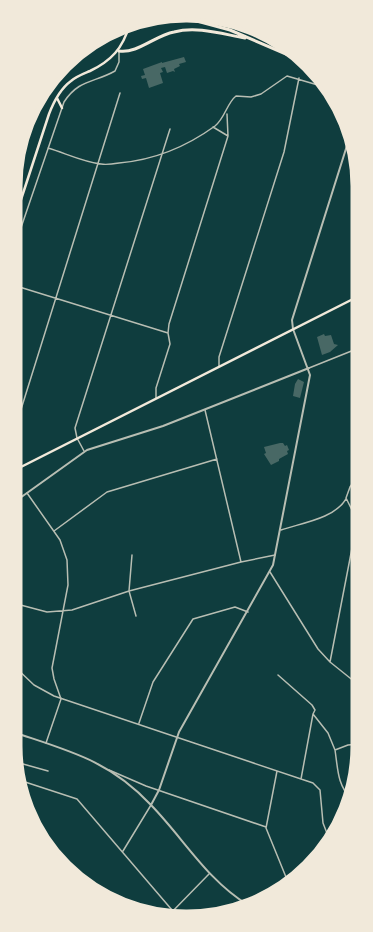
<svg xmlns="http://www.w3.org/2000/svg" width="373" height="932" font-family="'Fira Sans Condensed',sans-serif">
  <rect width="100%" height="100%" fill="#0f3d3e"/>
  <path fill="#486865" d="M184 57 186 62 179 64 180 66 174 69 175 72 173 71 167 73 165 67 161 68 163 72 160 73 163 83 149 88 146 78 142 79 141 76 145 75 143 69 162 62V63Z
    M324 334 325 336 331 335 334 344 338 345 330 352 322 355 317 337Z
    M298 379 304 382 300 398 293 396 295 384Z
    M280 443H283L285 446 287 445 289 450 287 451 288 454 279 459V461L271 465 264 454 266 453 264 447Z"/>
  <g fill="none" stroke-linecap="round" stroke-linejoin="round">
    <path stroke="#b8beb3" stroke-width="1" d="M13 206 18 207"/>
    <path stroke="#b8beb3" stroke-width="1.5" d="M213 127 228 136
      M48 148C65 153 83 162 101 164 106 165 113 164 119 163 154 160 186 147 215 126 225 118 227 103 236 96L251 97 261 94 287 76 328 88
      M13 251 64 102C79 79 94 83 115 71L119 62V51
      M13 285 168 333
      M219 366V357L284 152 299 78
      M309 368 359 348
      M156 398V388L170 344 168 333 169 324 228 136 227 114
      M205 410 241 562
      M13 435 120 93
      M84 451 77 438 75 428 170 129
      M27 493 60 540 67 560 68 585 52 668 54 679 61 699 46 743
      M281 530C301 523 334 519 346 499
      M54 531 107 492 217 459
      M353 539 359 540
      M132 555 129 591 136 616
      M270 572 318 649 330 662 360 686
      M13 603 47 612 72 610 129 591 241 562 275 555
      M330 662 353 543 352 510 346 498 350 487 359 474
      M13 665 34 685 54 696 313 783 320 790 323 823 330 841
      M278 675 312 705 315 710 313 714
      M139 723 153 682 193 619 235 607 248 612
      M335 750C338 769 337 784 351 799
      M16 762 48 771
      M109 770 146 786 266 827
      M277 771 266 828 288 882
      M301 779 313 714 328 733 335 750 348 745 360 744
      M19 780 77 799 178 917
      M38 828 45 836 47 844
      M123 851 151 805
      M54 856 64 866
      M167 917 209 874"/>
    <path stroke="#b8beb3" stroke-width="2" d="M13 503 87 450 163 426 309 368
      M13 732C69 751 109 760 151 805 184 839 207 880 248 905
      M151 805 159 790 179 732 273 565 310 375 293 329 292 320 350 136"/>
    <path stroke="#f1e9da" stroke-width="2.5" d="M13 471 359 296"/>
    <path stroke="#f1e9da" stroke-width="2.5" d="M57 98 62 108
      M13 224 49 114C54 101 60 89 71 81 77 76 83 74 90 71 111 61 123 48 129 26"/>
    <path stroke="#f1e9da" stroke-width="3" d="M171 14 230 30 307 63
      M223 20 280 41
      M119 51C137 54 156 35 174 32 197 26 222 34 245 38"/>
  </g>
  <path d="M0 0H373V932H0ZM186 20H187A166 166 0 0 1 353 186V746A166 166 0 0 1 187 912H186A166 166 0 0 1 20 746V186A166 166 0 0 1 186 20Z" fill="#f1e9da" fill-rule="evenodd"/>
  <path fill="none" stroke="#f1e9da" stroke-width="5" d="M186 20H187A166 166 0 0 1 353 186V746A166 166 0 0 1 187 912H186A166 166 0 0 1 20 746V186A166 166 0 0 1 186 20Z"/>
</svg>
